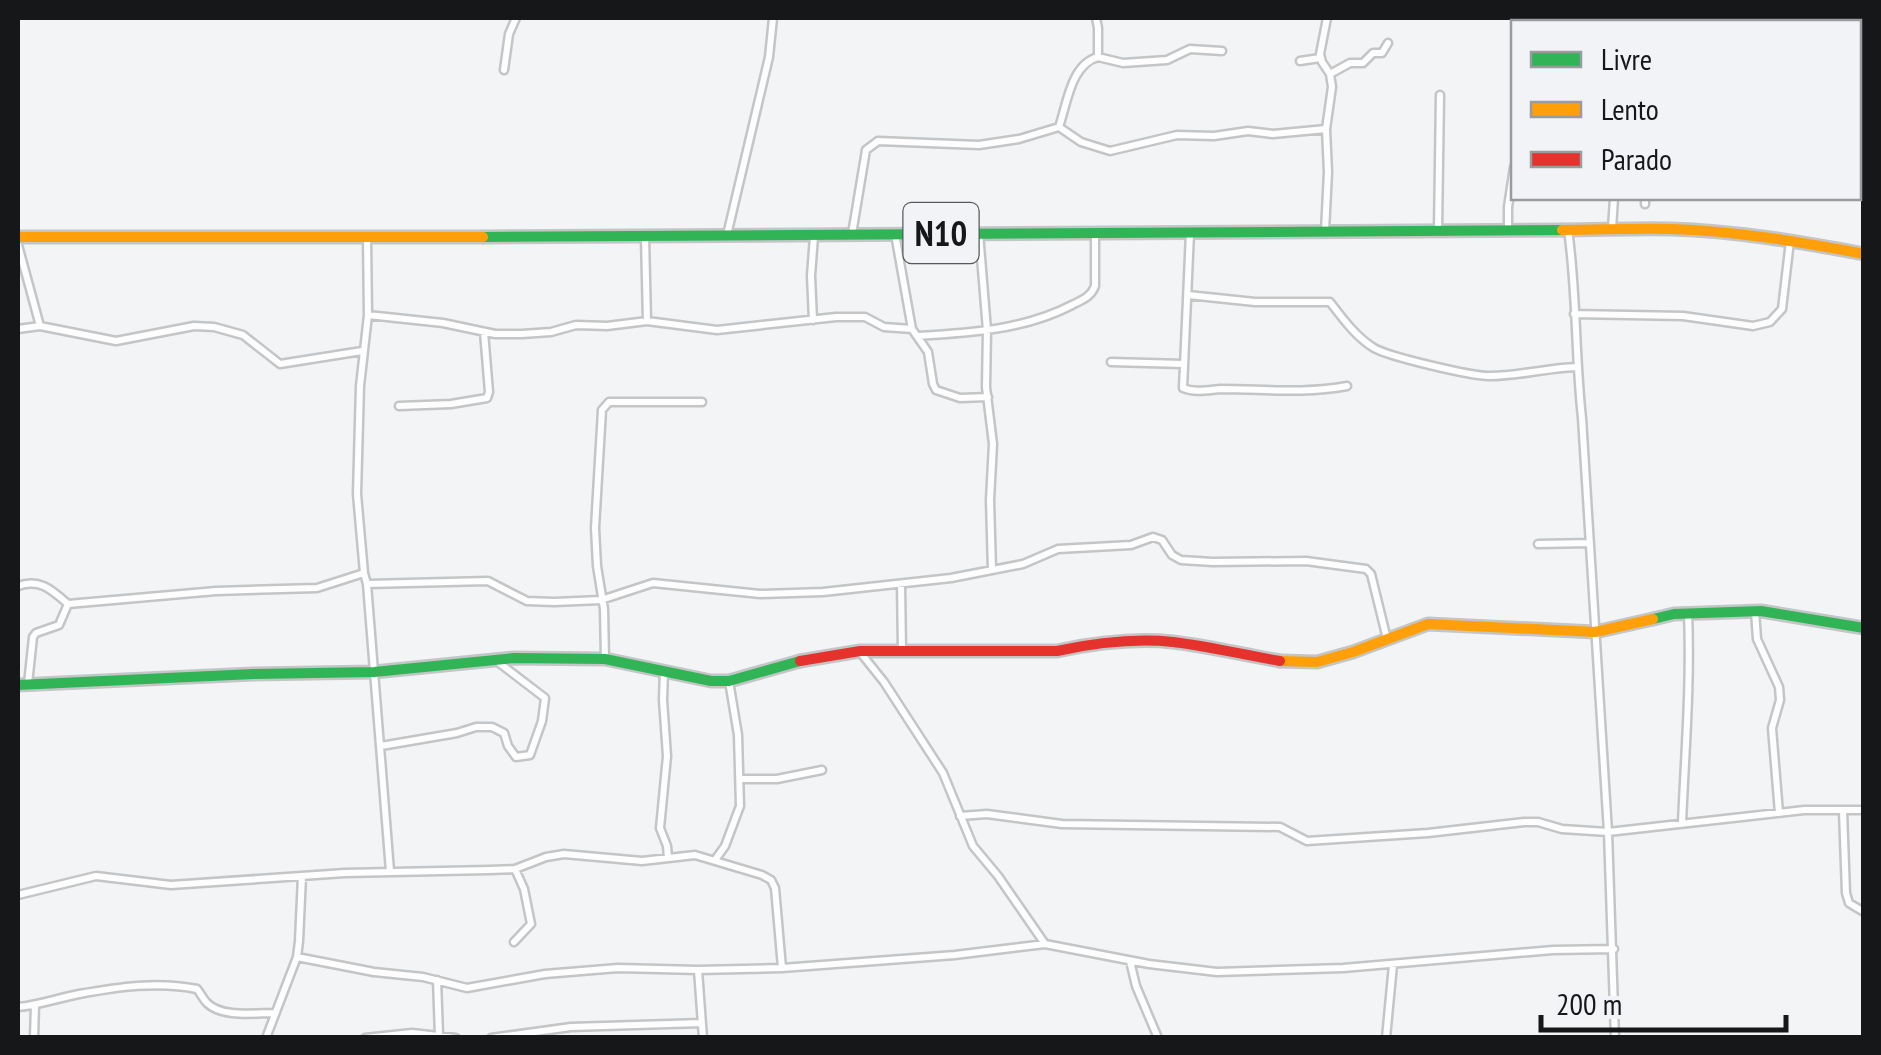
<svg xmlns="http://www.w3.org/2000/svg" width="1881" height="1055" font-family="'PT Sans Narrow',sans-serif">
  <rect width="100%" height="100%" fill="#f2f4f6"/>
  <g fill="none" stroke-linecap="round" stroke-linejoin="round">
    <defs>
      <path id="street" d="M1642 18V22
        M1098 57 1123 63 1167 60 1190 49 1222 51
        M1300 61 1320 58
        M504 70 509 34 516 18
        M1330 74 1350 63H1363L1373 53H1382L1388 43
        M1059 127C1067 104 1071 64 1098 57V28L1096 18
        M1645 198V204
        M1612 229 1614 198
        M1438 230 1440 95
        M1508 230V207L1514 167
        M1568 230C1577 292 1575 356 1582 418L1608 832 1615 1038
        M1325 231 1328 172 1326 129 1332 87 1330 74 1322 62 1320 54 1327 18
        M979 233 987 330 986 387 993 444 990 500 992 570
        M1190 233 1183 388C1195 393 1208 390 1221 389 1264 389 1304 394 1347 386
        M852 234 866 150 878 141 979 145 1019 139 1059 127 1081 142 1110 151 1177 135 1214 136 1248 131 1273 134 1326 129
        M895 234 912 329 928 352 933 384 936 390 960 398 988 397
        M727 235 769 57 773 18
        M645 237 647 321 717 330 836 317H865L884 327 912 329
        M367 238 368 315 360 386 357 494 364 573 367 584 390 871
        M18 245 40 326
        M1188 295 1255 302H1330C1343 319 1356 337 1374 348 1390 357 1471 376 1489 376 1519 376 1547 368 1576 367
        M1574 314 1683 316 1753 326 1770 322 1782 309 1790 241
        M368 315 443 323 495 334H522L551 332 576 325 607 326 647 321
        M813 320 811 276 814 236
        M18 329 40 326 116 341 194 326 214 327 243 335 280 364 362 351
        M917 336C969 333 1024 330 1072 305 1082 300 1091 297 1095 286V234
        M1111 362 1184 364
        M399 406 451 404 487 398 489 392 484 332
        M1538 544 1590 543
        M367 584 488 581 527 601 554 602 601 600 653 583 760 594 823 592 951 578 1023 564 1058 549 1131 545 1153 537 1162 540 1172 555 1181 560 1213 562 1306 561 1366 569 1371 574 1387 639
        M901 584 902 651
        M18 586C40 578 52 590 68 604L216 591 317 588 364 573
        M1755 611 1757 639 1779 687 1780 700 1772 728 1779 813
        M860 652 884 682 943 773 973 846 998 876 1045 944
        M605 659 604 609 597 566 595 528 602 410 609 402H702
        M664 671 663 700 667 756 660 828 667 846 668 858
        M28 684 33 637 36 633 59 625 68 604
        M381 746 457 733 476 727H492L504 733 508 746 516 757 530 755 542 721 545 698 498 662
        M740 779H777L822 770
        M1843 811 1846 893 1849 903 1864 912
        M960 816 987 814 1062 824 1280 827 1307 841 1428 833 1524 822H1538L1562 829 1608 832 1804 810H1864
        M1682 823C1685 753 1691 683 1688 613
        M715 860 725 846 740 806 738 735 729 681
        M18 895 96 876 171 885 345 873 489 870 515 869 546 857 564 854 642 861 695 855 762 875 771 880 775 888 782 968 955 955 1045 944 1149 964 1217 972 1343 968 1553 950 1614 949
        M514 942 531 924 524 889 515 869
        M297 957 374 972 423 977 467 988 545 974 618 968 698 970 782 968
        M1130 961 1136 986 1158 1038
        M698 970 703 1038
        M437 980 439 1035
        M18 1007C39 1005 58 998 79 994 118 987 158 981 197 989 201 994 203 999 207 1003 222 1018 255 1013 274 1013
        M34 1038 35 1005
        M266 1038 297 957 299 941 302 876
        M365 1038 412 1033 456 1038
        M491 1038 571 1027 702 1023
        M1386 1038 1393 965"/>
      <path id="fast" d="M483 237 1562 230
        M1653 619 1674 614 1761 611 1864 628
        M18 685 253 674 374 672 514 658 605 659 711 681H729L800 661"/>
      <path id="slow" d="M1562 230C1598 230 1635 228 1671 229 1736 231 1801 242 1864 254
        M18 237H483
        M1280 661 1317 662 1353 652 1428 624 1595 632 1653 619"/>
      <path id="jam" d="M800 661 860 651H1057C1094 643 1135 638 1173 642 1208 646 1244 655 1280 661"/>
    </defs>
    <use href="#street" stroke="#c3c5c6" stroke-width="11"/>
    <use href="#fast" stroke="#c3c5c6" stroke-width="15"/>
    <use href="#slow" stroke="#c3c5c6" stroke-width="15"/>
    <use href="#jam" stroke="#c3c5c6" stroke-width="15"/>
    <use href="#street" stroke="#fdfdfe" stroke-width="6"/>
    <use href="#fast" stroke="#30b455" stroke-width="10"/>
    <use href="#slow" stroke="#ff9f0a" stroke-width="10"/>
    <use href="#jam" stroke="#e5322d" stroke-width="10"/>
  </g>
  <g text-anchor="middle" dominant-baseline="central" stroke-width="10" stroke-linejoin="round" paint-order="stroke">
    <rect fill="#f1f3f7" stroke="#58595b" stroke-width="2.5" x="903.5" y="203" width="75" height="60" rx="8"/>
    <g font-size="35" font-weight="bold" fill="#161718">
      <text x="941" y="233">N10</text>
    </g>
  </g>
  <rect width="1881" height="1055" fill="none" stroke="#161718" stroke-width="40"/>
  <rect x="1511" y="20" width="350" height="180" fill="#f1f3f7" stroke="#999b9e" stroke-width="2.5"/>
  <rect x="1531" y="52" width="50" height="15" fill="#30b455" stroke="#999b9e" stroke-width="2.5"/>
  <text x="1601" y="70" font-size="30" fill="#161718">Livre</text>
  <rect x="1531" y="102" width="50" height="15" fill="#ff9f0a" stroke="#999b9e" stroke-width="2.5"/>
  <text x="1601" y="120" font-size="30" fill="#161718">Lento</text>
  <rect x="1531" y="152" width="50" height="15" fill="#e5322d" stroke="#999b9e" stroke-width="2.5"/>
  <text x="1601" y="170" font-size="30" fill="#161718">Parado</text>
  <path d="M1541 1015v15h245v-15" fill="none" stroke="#161718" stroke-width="5"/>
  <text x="1556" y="1015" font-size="30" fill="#161718" stroke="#f1f3f7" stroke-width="8" paint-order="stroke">200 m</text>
</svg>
